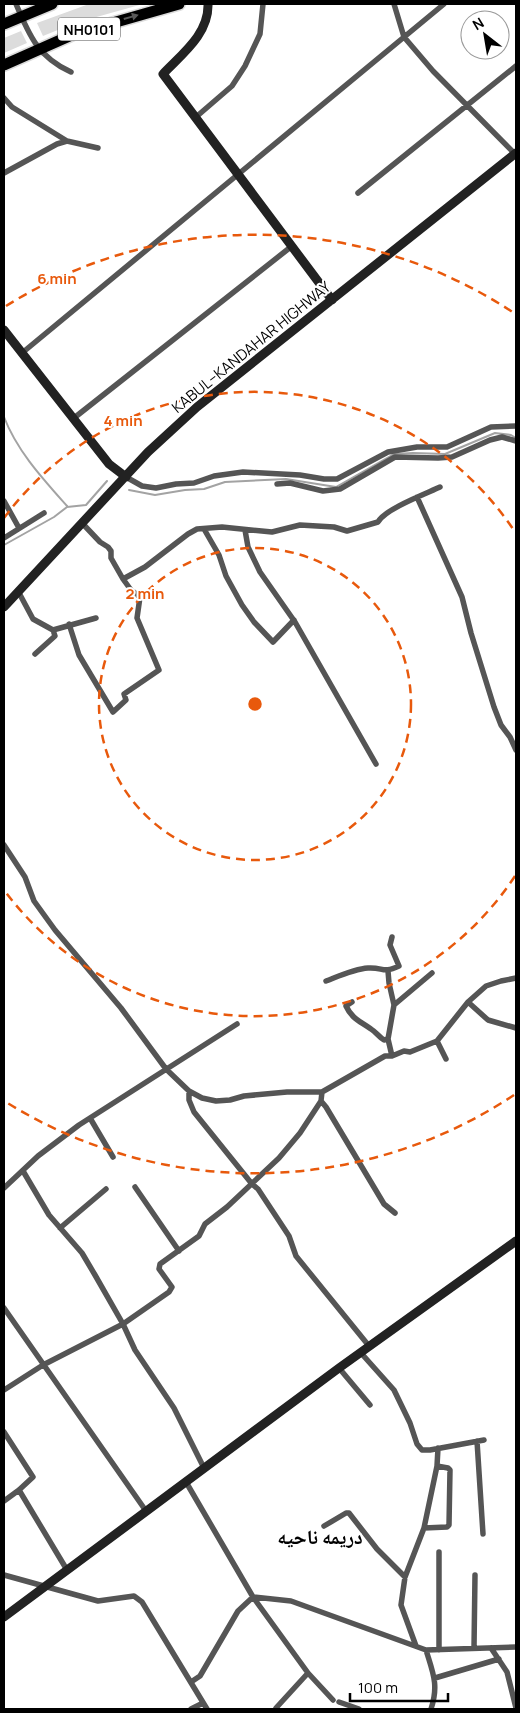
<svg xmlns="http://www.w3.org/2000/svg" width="520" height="1713" font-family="Manrope,'Noto Naskh Arabic',sans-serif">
  <rect width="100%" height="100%" fill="#fff"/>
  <path fill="#dcdcdc" d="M89 4H143L75 23 43 36 37 23Z
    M21 31 27 43 4 53V38Z"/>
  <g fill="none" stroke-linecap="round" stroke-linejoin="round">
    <path stroke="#a3a3a3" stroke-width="2" d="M4 417C17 451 43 479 67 506
      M129 490 155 495 185 490 204 489 225 482 286 479 336 487 394 454 413 453 445 454 495 433 511 435 516 438
      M4 545 54 517 67 507 86 505 107 481"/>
    <defs>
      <path id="highway" d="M4 24 52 4
        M4 65 74 34 179 4"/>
    </defs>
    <use href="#highway" stroke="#dbdbdb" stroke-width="14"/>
    <path stroke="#555" stroke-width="5.5" d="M16 4C29 35 38 57 71 72
      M394 4 404 37 433 71 515 154
      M4 98 12 107 67 141 98 148
      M196 117 232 86 245 66 260 34 263 4
      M4 173 57 144 67 141
      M358 193 516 66
      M22 353 444 4
      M74 418 292 246
      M126 477 142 486 156 488 176 484 194 483 214 476 243 472 300 475 324 479H337L388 452 417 447H447L491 427 516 426
      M277 484 290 483 323 491 340 489 395 457 438 458 452 457 490 440 502 437 516 441
      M417 497 462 597 471 633 494 707 501 725 510 737 516 750
      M4 501 19 528
      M204 529 219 555 226 576 242 605 254 622 273 642 294 620
      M245 530 248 547 260 572 295 622 376 764
      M4 538 44 513
      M123 579 145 567 188 534 197 529 222 527 272 532 300 525 334 527 347 531 378 522C385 509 425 494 440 487
      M18 591 33 619 53 630 96 618
      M69 624 79 655 113 712 126 700 124 694 159 670 137 618 140 597 131 590 123 579 111 558V551L108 547 100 542 82 523
      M35 654 55 636 53 630
      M4 845 25 877 34 901 55 930 121 1008 166 1069 189 1091 202 1098 216 1101 230 1100 244 1096 287 1092H322L385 1056H392L404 1051 410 1052 437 1041 468 1002 486 986 501 981 516 978
      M388 971 389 983 394 1005 388 1039 392 1056
      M326 981C339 976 354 969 368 968 384 967 382 974 399 966L390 945 392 937
      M352 1002 346 1006C352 1019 360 1021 371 1029 376 1032 379 1037 384 1040L388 1039
      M468 1002 488 1020 516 1028
      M394 1005 432 973
      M437 1041 446 1059
      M189 1091V1100L194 1112 252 1184 258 1189 289 1236 296 1256 369 1346
      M321 1101 326 1107 384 1204 395 1213
      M90 1118 113 1157
      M23 1171 49 1215 82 1253 95 1275 123 1324 135 1350 174 1408 204 1468
      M135 1187 179 1251
      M4 1188 38 1156 79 1125 237 1024
      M60 1228 106 1189
      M4 1308 146 1511
      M361 1353 394 1390 410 1423 417 1444 422 1450H430L484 1440
      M339 1368 370 1405
      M4 1390 43 1365 123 1324 169 1292 172 1287 159 1269 160 1264 199 1236 205 1224 227 1207 279 1158 300 1133 321 1101 322 1092
      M4 1432 33 1477 19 1490 4 1501
      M477 1441 483 1534
      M186 1482 253 1597 308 1673 333 1700
      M19 1490 67 1570
      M324 1526 346 1513H349L377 1549 405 1577
      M424 1528 447 1527 449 1525 450 1470 448 1468 437 1466
      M4 1575 98 1601 134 1596 142 1602 207 1709
      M416 1646 401 1605 405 1577 424 1528 437 1466 438 1448
      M474 1648 475 1575
      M491 1648 507 1672 516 1708
      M426 1650C433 1673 439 1685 431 1709
      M439 1650V1552
      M435 1678 499 1659
      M191 1682 200 1676 238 1611 253 1597 291 1601 426 1650 516 1647
      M339 1702 359 1709
      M276 1708 308 1673
      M191 1709 203 1703"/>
    <path stroke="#222" stroke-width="9" d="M208 4C209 34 182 54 163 74L332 300
      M4 330 109 464 126 477
      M4 607 148 452 197 407 516 153
      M4 1617 339 1368 516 1241"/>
    <use href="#highway" stroke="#000" stroke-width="11"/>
  </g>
  <defs><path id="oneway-solid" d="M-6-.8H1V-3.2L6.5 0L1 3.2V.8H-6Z" transform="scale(1.25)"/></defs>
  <use fill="#595959" href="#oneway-solid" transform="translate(131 17) rotate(-16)"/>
  <g fill="none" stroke="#e8590c" stroke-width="2.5" stroke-dasharray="9 6">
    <circle cx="255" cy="704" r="156"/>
    <path d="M515 876A312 312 0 0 1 4 890M4 518A312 312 0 0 1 515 532"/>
    <path d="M514 1095A469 469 0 0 1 6 1102M6 306A469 469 0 0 1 514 313"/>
  </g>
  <g text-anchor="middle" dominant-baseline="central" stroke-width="4" stroke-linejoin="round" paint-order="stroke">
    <rect fill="#fff" stroke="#4c4c4c" stroke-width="1" x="58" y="17.5" width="62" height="23" rx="4"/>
    <g font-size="14" font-weight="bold" fill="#000">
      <text x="89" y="29">NH0101</text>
    </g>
    <g font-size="15" fill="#000" stroke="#fff">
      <text transform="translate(251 347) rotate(-39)">KABUL–KANDAHAR HIGHWAY</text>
    </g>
    <g font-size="20" font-weight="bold" fill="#000" stroke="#fff">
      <text x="320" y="1536">دریمه ناحیه</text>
    </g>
  </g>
  <circle cx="255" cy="704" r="8" fill="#e8590c" stroke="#fff" stroke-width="2.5"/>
  <g font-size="15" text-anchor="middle" font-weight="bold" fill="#e8590c" stroke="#fff" stroke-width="4" stroke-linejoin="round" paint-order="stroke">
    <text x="57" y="284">6 min</text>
    <text x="123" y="426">4 min</text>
    <text x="145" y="599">2 min</text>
  </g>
  <rect width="520" height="1713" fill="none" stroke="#000000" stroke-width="10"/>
  <g transform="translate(485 35) rotate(329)"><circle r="24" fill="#ffffff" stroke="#999999"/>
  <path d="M0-4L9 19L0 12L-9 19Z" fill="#000000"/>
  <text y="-8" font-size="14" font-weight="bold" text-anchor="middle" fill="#000000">N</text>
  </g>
  <path d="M350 1693v8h98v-8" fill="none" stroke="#000000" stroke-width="2.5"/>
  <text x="358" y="1693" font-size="15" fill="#000000" stroke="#ffffff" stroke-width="4" paint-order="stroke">100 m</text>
</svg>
